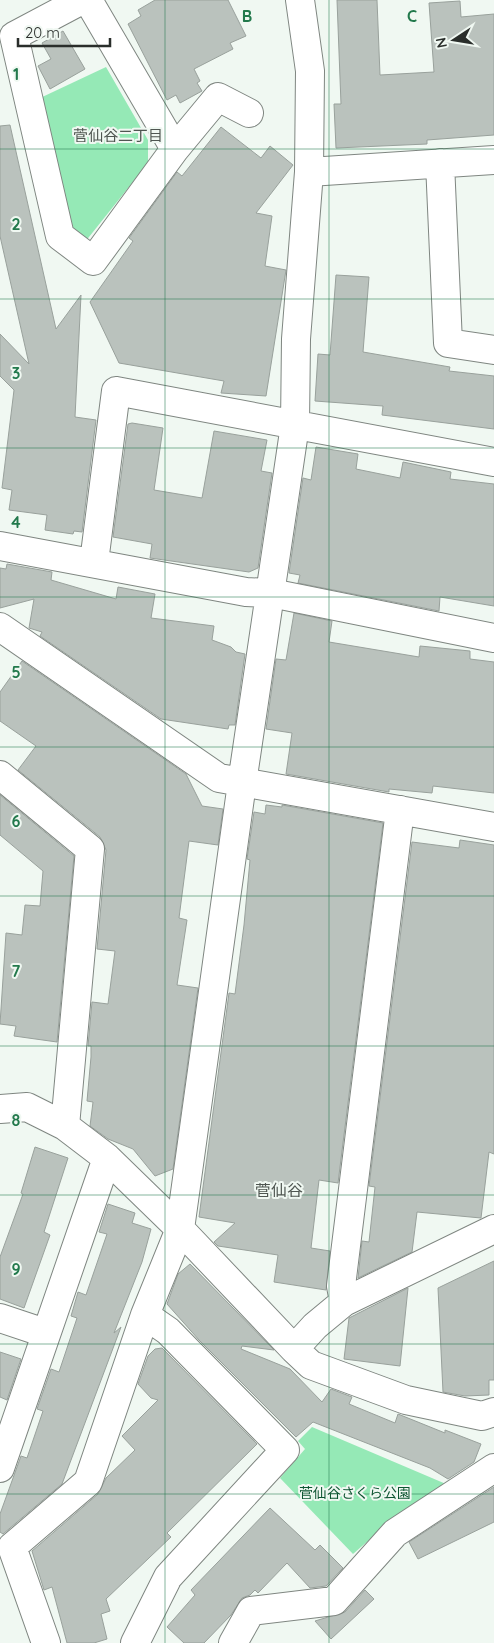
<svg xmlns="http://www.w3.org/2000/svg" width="494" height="1643" font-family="Quicksand,'Noto Sans JP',sans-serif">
  <rect width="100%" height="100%" fill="#f0f8f2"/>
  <path fill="#95e9b6" d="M106 67 148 140V163L85 242 66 228 38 99Z
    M312 1427 446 1484 401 1512 353 1554 280 1478 305 1449 298 1441Z"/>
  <path fill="#bac2bd" stroke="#99a19c" d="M155 0H228L246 36 230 43 233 49 194 69 200 81 197 83 202 91 180 103 176 95 167 100 128 24 141 16 138 10Z
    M337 0H377L380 75 434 72 429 3 460 1 461 17 494 14V135L427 140V144L336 148 334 104H341Z
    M63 31 85 69 50 89 38 66 51 59 42 43Z
    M10 125 56 329 81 295 75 417 96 420 82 532 74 531 73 534 45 530 47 515 9 510 12 490 2 488 14 390 0 376V334L29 364 0 236V126Z
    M221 127 261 158 270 146 293 165 256 213 272 216 265 266 286 270 266 396 221 393 224 381 119 363 90 302 133 241 129 238 177 172 182 176Z
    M336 275 369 277 363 352 450 367 449 371 494 376V429L382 415 383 406 315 401 318 354 330 355Z
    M132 423 163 428 154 490 202 498 214 431 267 440 261 471 272 473 258 568 249 572 150 558 152 544 113 537 128 424Z
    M316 447 358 454 356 469 400 478 403 462 451 472 450 479 494 484V606L440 597 439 611 298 583 300 575 289 573 303 478 311 480Z
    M7 564 52 572 51 580 116 599 118 587 155 594 151 618 214 626 212 640 231 647 236 652 245 654 235 725H229L228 729 161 719 40 636 42 632 29 628 34 599 0 608V568L6 569Z
    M294 613 332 621 329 642 419 657 420 646 470 651V659L494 662V793L433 786 432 793 389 789V792L286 774 292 733 266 729 276 659 286 660Z
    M22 661 186 774 202 806 223 809 218 845 189 841 179 918 187 920 177 985 198 988 173 1169 155 1176 133 1149 108 1139 90 1126 93 1102 87 1101 91 1057V1046H88L92 1002 108 1004 115 951 97 949 106 850 100 837 18 770 36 746 0 721V692Z
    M0 795 74 856 57 1042 14 1036 16 1026 0 1024 6 933 22 935 25 905 40 906 43 871 0 835Z
    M266 805 282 807V805L383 823 338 1183 319 1180 311 1248 330 1251 326 1290 274 1282 278 1255 218 1246 214 1242 235 1223 199 1217 229 993 235 994 244 925 250 860 247 859 254 812 265 814Z
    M460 840 494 845V1154L489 1152 481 1218 417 1212 412 1252 358 1278 362 1241 369 1242 375 1187 369 1186 412 842 459 848Z
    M35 1147 68 1158 44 1232 50 1235 24 1308 0 1299V1257L23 1194 21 1193Z
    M108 1204 135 1213 132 1223 151 1229 142 1262 114 1333 121 1327 62 1484 3 1534 0 1532V1514L21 1456 27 1458 43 1411 37 1409 51 1369 59 1372 77 1318 71 1316 78 1292 86 1295 107 1234 99 1232Z
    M494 1261V1380H489V1395L465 1396 443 1392 438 1288Z
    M190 1264 274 1350 242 1346 241 1349 290 1369 322 1402 331 1389 352 1397 349 1404 395 1423 398 1414 445 1433V1430L481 1444 474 1462 448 1479 430 1468 313 1422 296 1437 199 1340 167 1304 178 1274Z
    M408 1288 400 1366 344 1359 349 1318Z
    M162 1348 257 1444 167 1533 171 1537 106 1599 110 1611 101 1614 107 1639 94 1643H67L52 1587 44 1590 32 1551 98 1494 106 1478 135 1450 122 1436 158 1400 151 1398 138 1384 148 1356 155 1349Z
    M0 1352 21 1359 7 1400 0 1397Z
    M494 1487V1522L418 1559 409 1542Z
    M270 1508 315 1550 320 1545 343 1568 326 1586 310 1588 287 1563 258 1593 255 1590 250 1595 242 1598 231 1615 204 1643H184L167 1627 195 1595 191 1590Z
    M365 1590 374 1599 331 1639 315 1621 345 1612Z"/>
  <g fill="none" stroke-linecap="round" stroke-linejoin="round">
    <defs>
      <path id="minor" d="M82 0 14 36 60 236 93 261 175 149 218 97 249 113
        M88 0 175 149
        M440 163 448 343 494 350
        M309 172 494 160
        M0 546 246 592 271 593 494 638
        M94 562 116 391 494 462
        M0 627 219 778 494 827
        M0 775 90 849 65 1126
        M0 1109 27 1107 65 1126 107 1158 180 1229 294 1349 311 1365 406 1400 482 1416 494 1412
        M344 1302 341 1286 400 810
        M0 1318 45 1333
        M294 1349 315 1326 344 1302 494 1229
        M0 1468 107 1158
        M46 1643 12 1547 88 1482 145 1315 180 1229 242 783 295 425 296 339 309 172 310 71 300 0
        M135 1643 168 1577 285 1450 168 1331 145 1315
        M233 1643 251 1611 334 1601 395 1533 494 1468"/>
    </defs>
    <use href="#minor" stroke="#7f8681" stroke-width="30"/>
    <use href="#minor" stroke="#fff" stroke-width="28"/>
  </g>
  <path fill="none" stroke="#22794c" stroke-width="1" stroke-opacity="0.55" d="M165 0V1643M329 0V1643M0 149H494M0 299H494M0 448H494M0 597H494M0 747H494M0 896H494M0 1046H494M0 1195H494M0 1344H494M0 1494H494"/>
  <g text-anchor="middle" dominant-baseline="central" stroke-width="4" stroke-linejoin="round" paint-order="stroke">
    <g font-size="14" fill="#0d5532" stroke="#f0f8f2">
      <text x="355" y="1493">菅仙谷さくら公園</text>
    </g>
    <g font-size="15" fill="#4f5651" stroke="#f0f8f2">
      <text x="118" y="135">菅仙谷二丁目</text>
    </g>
    <g font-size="16" fill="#4f5651" stroke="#f0f8f2">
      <text x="279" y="1190">菅仙谷</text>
    </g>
  </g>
  <g font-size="16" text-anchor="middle" font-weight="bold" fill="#22794c" stroke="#f0f8f2" stroke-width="4" stroke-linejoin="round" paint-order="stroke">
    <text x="247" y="22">B</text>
    <text x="412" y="22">C</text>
    <text x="16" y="80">1</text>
    <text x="16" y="230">2</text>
    <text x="16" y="379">3</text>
    <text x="16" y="528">4</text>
    <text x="16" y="678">5</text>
    <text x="16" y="827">6</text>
    <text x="16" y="977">7</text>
    <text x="16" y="1126">8</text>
    <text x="16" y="1275">9</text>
  </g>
  <g transform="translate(454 40) rotate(258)" stroke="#f0f8f2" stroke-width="4" paint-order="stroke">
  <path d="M0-4L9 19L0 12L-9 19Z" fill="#2a2e2b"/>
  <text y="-8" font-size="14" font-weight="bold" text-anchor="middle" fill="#2a2e2b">N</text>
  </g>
  <path d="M18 38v8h92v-8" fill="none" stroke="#2a2e2b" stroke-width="2.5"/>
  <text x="25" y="38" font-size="15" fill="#2a2e2b" stroke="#f0f8f2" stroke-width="4" paint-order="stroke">20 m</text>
</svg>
